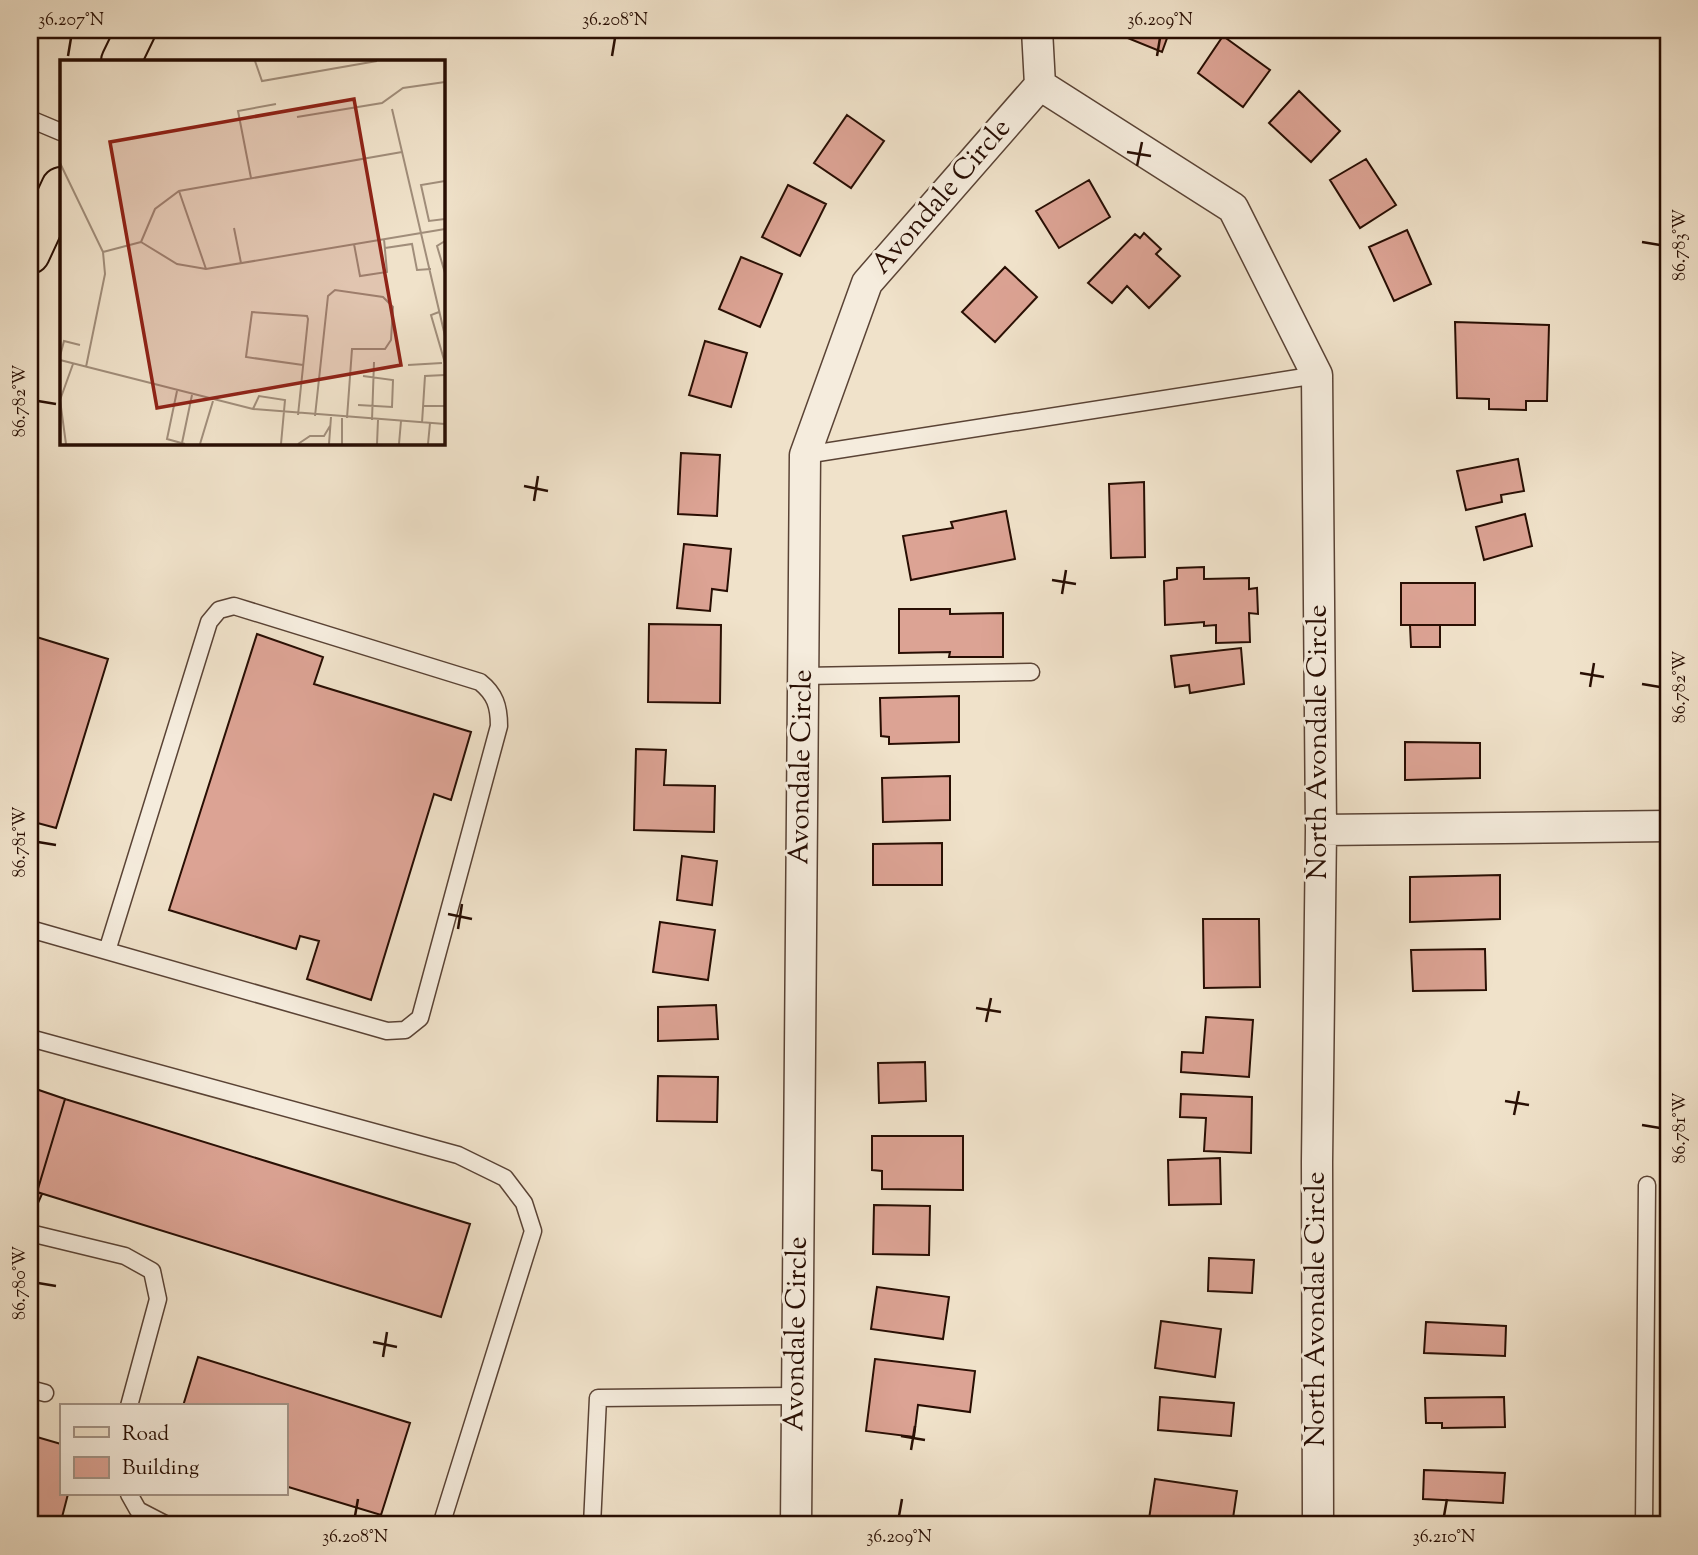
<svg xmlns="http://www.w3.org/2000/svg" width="1698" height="1555" font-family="'Sorts Mill Goudy',serif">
  <rect width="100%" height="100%" fill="#f0e2ca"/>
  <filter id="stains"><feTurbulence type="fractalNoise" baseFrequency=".00286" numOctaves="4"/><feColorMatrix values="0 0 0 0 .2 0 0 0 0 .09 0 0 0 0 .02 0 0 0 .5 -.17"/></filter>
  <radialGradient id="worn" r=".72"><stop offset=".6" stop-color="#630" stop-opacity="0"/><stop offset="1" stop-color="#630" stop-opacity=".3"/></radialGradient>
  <path fill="#dca394" stroke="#280e03" stroke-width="2" d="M1108 30H1170L1162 52Z
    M1223 36 1270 70 1243 107 1198 73Z
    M1299 91 1340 131 1311 162 1269 123Z
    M847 115 884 141 851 188 814 163Z
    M1366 159 1396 205 1360 228 1330 180Z
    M1089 180 1110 217 1059 248 1036 211Z
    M788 185 826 204 800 256 762 237Z
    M1407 230 1431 284 1394 301 1369 247Z
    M1144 233 1161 249 1156 254 1180 276 1149 308 1127 286 1112 303 1088 283 1135 234 1140 238Z
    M741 257 782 274 760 327 719 309Z
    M1005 267 1037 297 995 342 962 312Z
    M1455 322 1549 325 1547 401H1526V410L1489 409V399L1457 398Z
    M705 341 747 353 731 407 689 395Z
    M681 453 720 455 717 516 678 514Z
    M1518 459 1524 491 1501 495 1502 502 1466 510 1457 471Z
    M1144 482 1145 557 1111 558 1109 484Z
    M1006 511 1015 559 911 580 903 536 953 528 951 522Z
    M1525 514 1532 546 1484 560 1476 527Z
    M684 544 731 549 727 591 712 589 710 611 677 608Z
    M1204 567V579L1249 578V589L1257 588 1258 614 1249 613 1250 642 1216 643V625L1204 626V622L1165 625 1164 581 1177 579V568Z
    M1401 583H1475V625H1401Z
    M899 609H950V614L1003 613V657H949L950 652 899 653Z
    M649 624 721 625 720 703 648 702Z
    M1410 625H1440V647H1411Z
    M257 634 323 657 314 684 471 732 451 800 434 794 371 1000 307 979 319 941 300 936 296 949 169 910Z
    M30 635 108 659 56 828 30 821Z
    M1241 648 1244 684 1190 693 1189 685 1175 687 1171 656Z
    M959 696V742L889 744V737L881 736 880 698Z
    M1405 742 1480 743V778L1405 780Z
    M636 749 666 750 664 785 715 786 714 832 634 830Z
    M950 776V820L883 822 882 778Z
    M942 843V885H873V844Z
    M682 856 717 861 712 905 677 900Z
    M1500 875V919L1410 922V877Z
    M1203 919H1259L1260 987 1204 988Z
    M660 922 715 930 708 980 653 972Z
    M1485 949 1486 990 1413 991 1411 950Z
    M716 1005 718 1039 658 1041V1007Z
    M1206 1017 1253 1020 1249 1077 1181 1072 1182 1052 1203 1053Z
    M925 1062 926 1101 879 1103 878 1063Z
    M658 1076 718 1077 717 1122 657 1121Z
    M30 1087 65 1099 37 1192 42 1194 38 1203 30 1200Z
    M1181 1094 1252 1097 1251 1153 1204 1151 1206 1118 1180 1117Z
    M65 1099 470 1224 441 1317 37 1192Z
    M872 1136H963V1190L882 1189V1171L872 1170Z
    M1220 1158 1221 1204 1169 1205 1168 1160Z
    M874 1205 930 1206 929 1255 873 1254Z
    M1209 1258 1254 1260 1252 1293 1208 1291Z
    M877 1287 949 1297 943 1339 871 1329Z
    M1161 1321 1221 1329 1215 1377 1155 1368Z
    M1426 1322 1506 1326 1505 1356 1424 1353Z
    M198 1357 410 1423 381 1515 285 1486V1406H183Z
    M875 1359 975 1371 970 1412 918 1405 914 1437 866 1431Z
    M1160 1397 1234 1403 1231 1436 1158 1430Z
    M1504 1397 1505 1427 1442 1428V1423H1426L1425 1398Z
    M30 1435 61 1444V1494H68L60 1525H30Z
    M1424 1470 1505 1473 1503 1503 1423 1499Z
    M1155 1479 1237 1491 1232 1525H1191L1149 1519Z"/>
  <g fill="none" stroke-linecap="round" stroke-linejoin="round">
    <defs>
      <path id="lane" d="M30 119 61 132
        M805 455 1317 375
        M803 676 1031 672
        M30 929 387 1031 405 1030 420 1018 499 726C499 706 495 694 480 682L234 606 219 610 209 622 107 951
        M30 1038 458 1155 505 1178 524 1203 533 1231 442 1522 439 1525
        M30 1233 125 1256 152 1271 158 1299 129 1406
        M30 1389 45 1393
        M129 1494 138 1510 167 1525
        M592 1525 598 1398 797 1396
        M1644 1525 1647 1185"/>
      <path id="street" d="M1037 30 1040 85
        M1040 85 1233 208 1317 375 1321 830 1317 1162 1318 1525
        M1321 830 1668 826
        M796 1525 805 455 867 283 1040 85"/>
      <path id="primary" d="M121 61 136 30
        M30 254 61 187"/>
    </defs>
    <use href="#lane" stroke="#5a4335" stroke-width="19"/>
    <use href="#street" stroke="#5a4335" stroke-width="33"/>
    <use href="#primary" stroke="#280e03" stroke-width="42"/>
    <use href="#lane" stroke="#f5ecdd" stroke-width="16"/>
    <use href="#street" stroke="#f5ecdd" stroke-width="30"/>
    <use href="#primary" stroke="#f0e2ca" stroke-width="38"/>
  </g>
  <path fill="none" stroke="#280e03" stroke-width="2.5" d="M68 56 71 38M612 56 615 38M1157 56 1160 38M1127 152 1151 156M1137 166 1142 142M1642 242 1660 245M38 401 56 404M524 486 548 491M534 501 538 476M1052 580 1076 584M1062 594 1066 570M1580 673 1604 677M1642 684 1660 687M1590 687 1594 663M38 842 56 845M448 914 472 919M458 929 462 904M976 1008 1001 1012M986 1022 991 998M1505 1101 1529 1105M1514 1115 1519 1091M1642 1125 1660 1128M38 1283 56 1286M373 1342 397 1347M383 1357 387 1332M901 1436 925 1440M911 1450 915 1426M355 1516 358 1499M899 1516 902 1499M1444 1516 1447 1499"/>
  <g text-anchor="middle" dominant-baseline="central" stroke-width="6" stroke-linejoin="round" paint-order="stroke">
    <g font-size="28" fill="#280e03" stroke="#f5ecdd">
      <text transform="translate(942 197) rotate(-49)">Avondale Circle</text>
      <text transform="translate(1319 742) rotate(-90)">North Avondale Circle</text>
      <text transform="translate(802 767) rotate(-89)">Avondale Circle</text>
      <text transform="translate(1317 1309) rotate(-90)">North Avondale Circle</text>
      <text transform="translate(797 1334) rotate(-89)">Avondale Circle</text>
    </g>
  </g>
  <g transform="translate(60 60)">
    <rect width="385" height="385" fill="#f0e2ca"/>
    <path fill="none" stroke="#a08d7a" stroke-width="2" d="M195 1 202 21 317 1M332 49 385 276M237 57 322 43 343 28 385 22M0 103 43 192 45 214 26 307M191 118 178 51 216 44M385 121 361 125 369 161 385 159M119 131 146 209M174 168 181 203M385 181 377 186 385 213M81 182 117 204 146 209 385 169M81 182 95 149 119 131 342 92M294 184 300 216 327 212 324 179M325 188 352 184 357 210 371 209M43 192 81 182M379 252 371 255 385 303M0 296 4 281 20 285M0 300 193 349 385 364M348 305 382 303M117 331 107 379 125 384M0 340 6 384M0 340 13 304M298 345 332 347 333 320 303 316M363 346H385M193 349 199 336 225 340 221 384M238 355 248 259 247 256 192 252 186 297 243 305M255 356 268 236 275 230 323 237 333 247 331 280 325 289H292L287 358M312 360 314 302M362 363 365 316 385 315M122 383 132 335M140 384 153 341M238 384 250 376H264L270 366M269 384 271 357M282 384V358M317 384 318 360M339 384 341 361M368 384 370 363"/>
    <path fill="#8f2418" fill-opacity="0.15" stroke="#8f2418" stroke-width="3.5" d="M294 39 341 305 97 348 50 82Z"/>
    <rect width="385" height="385" fill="none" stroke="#280e03" stroke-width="3.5"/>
  </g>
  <rect width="1698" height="1555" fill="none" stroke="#f0e2ca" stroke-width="77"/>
  <rect x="60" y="1404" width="228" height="91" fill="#f5ecdd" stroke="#a39386" stroke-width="2"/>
  <rect x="74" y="1427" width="35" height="10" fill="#f0e2ca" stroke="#a39386" stroke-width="2"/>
  <text x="122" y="1440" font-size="21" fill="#280e03">Road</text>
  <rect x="74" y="1457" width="35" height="21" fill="#dca394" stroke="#a39386" stroke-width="2"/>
  <text x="122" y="1474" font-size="21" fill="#280e03">Building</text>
  <rect x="38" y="38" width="1622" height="1478" fill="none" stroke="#280e03" stroke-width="2.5"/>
  <g font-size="18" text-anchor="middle" fill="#280e03">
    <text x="71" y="25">36.207°N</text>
    <text x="615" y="25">36.208°N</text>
    <text x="1160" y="25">36.209°N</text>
    <text transform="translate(1679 245) rotate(-90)" y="6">86.783°W</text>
    <text transform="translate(19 401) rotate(-90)" y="6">86.782°W</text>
    <text transform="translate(1679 687) rotate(-90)" y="6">86.782°W</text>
    <text transform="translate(19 842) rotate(-90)" y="6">86.781°W</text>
    <text transform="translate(1679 1128) rotate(-90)" y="6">86.781°W</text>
    <text transform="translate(19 1283) rotate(-90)" y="6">86.780°W</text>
    <text x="355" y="1542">36.208°N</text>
    <text x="899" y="1542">36.209°N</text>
    <text x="1444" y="1542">36.210°N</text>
  </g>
  <rect width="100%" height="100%" filter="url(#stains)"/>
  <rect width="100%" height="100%" fill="url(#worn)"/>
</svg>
